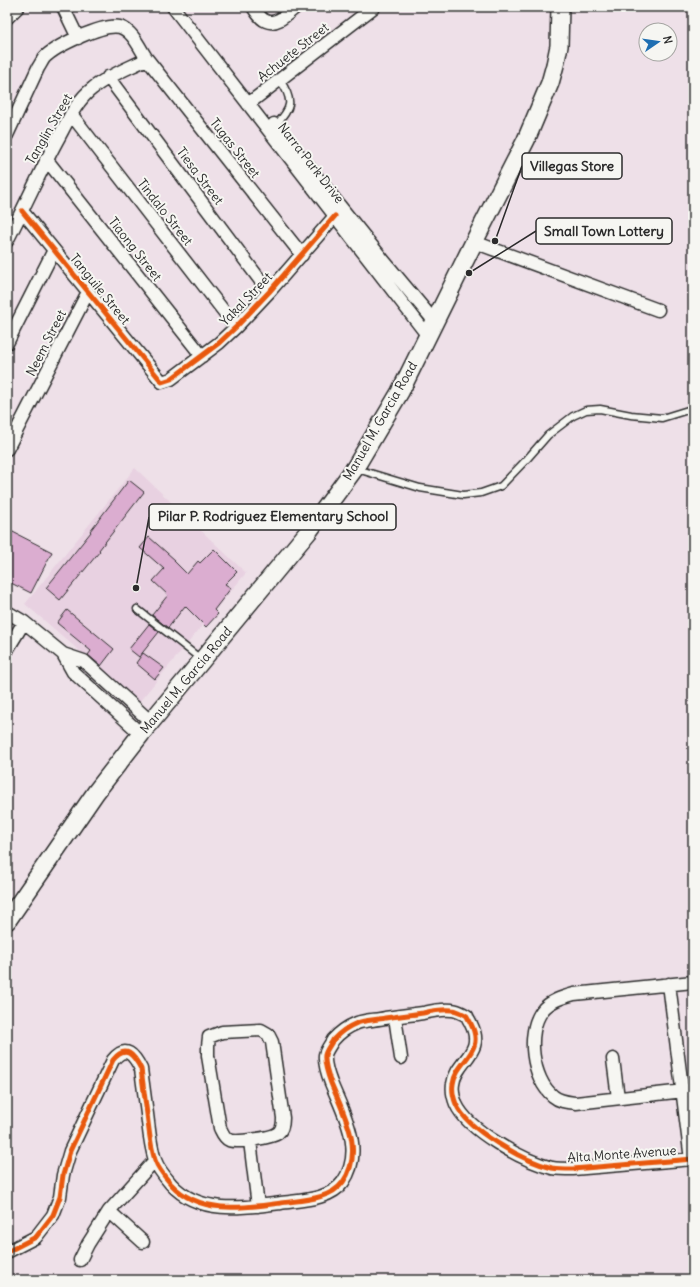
<svg xmlns="http://www.w3.org/2000/svg" width="700" height="1287" font-family="Delius,sans-serif">
  <rect width="100%" height="100%" fill="#eee0e8"/>
  <filter id="ink" filterUnits="userSpaceOnUse"><feTurbulence type="fractalNoise" baseFrequency=".025" numOctaves="2"/><feDisplacementMap in="SourceGraphic" scale="8" xChannelSelector="R" yChannelSelector="G"/><feConvolveMatrix kernelMatrix="1 2 1 2 8 2 1 2 1" color-interpolation-filters="sRGB"/></filter>
  <g filter="url(#ink)">
    <path fill="#e8d1e1" d="M135 468 246 573 139 702 25 604Z"/>
    <path fill="#dbadd0" stroke="#2b2b2b" d="M129 480 144 492 99 550 100 551 60 600 46 588 91 532 90 531Z
      M7 529 52 552 31 593 7 581Z
      M149 537 175 560 174 561 187 574 198 561 200 563 214 549 237 572 225 584 231 588 214 610 218 614 206 627 185 606 168 628 152 615 168 595 153 581 164 569 140 548Z
      M67 610 114 649 101 666 88 655 91 651 57 623Z
      M149 624 159 632 139 657 129 649Z
      M143 653 164 668 155 679 136 663Z"/>
    <g fill="none" stroke-linecap="round" stroke-linejoin="round">
      <defs>
        <path id="service" d="M275 126C292 108 294 101 280 80
          M357 469 420 488 463 495 481 493 501 486 527 459 548 435 573 416 586 410 600 409 631 415 662 418 688 410 693 407
          M137 609 202 660"/>
        <path id="minor" d="M63 7 78 38
          M173 7 428 336
          M253 7C256 11 260 19 266 21 277 26 288 13 296 7
          M7 18 18 7
          M108 77 269 292
          M248 104 374 7
          M71 114 236 327
          M274 124 384 261 435 322
          M7 135 38 68C40 65 42 61 44 58 55 46 104 23 120 27 133 31 140 49 147 59L302 255
          M46 159 202 356
          M22 211 162 382 171 379 219 343 236 327 269 292 335 216
          M7 241C25 206 41 169 60 135 69 118 78 99 93 88 109 75 129 68 147 59
          M474 242 658 310
          M7 343 54 250
          M7 449 88 292
          M7 612 24 622 63 654 84 661 151 722
          M7 650 24 622
          M63 654 73 672 141 734
          M693 982 574 994C563 997 549 1001 542 1011 526 1032 532 1079 553 1096 560 1102 568 1102 576 1103L693 1090
          M669 984 691 1160
          M395 1017 401 1058
          M261 1030 268 1034 272 1042 283 1118C283 1123 282 1130 278 1133 272 1138 236 1143 229 1140 224 1138 222 1132 220 1128L208 1056V1046L209 1037 222 1032Z
          M613 1059 618 1098
          M250 1141 258 1206
          M109 1211 143 1242
          M7 1252 36 1237 53 1215 60 1197 63 1175 70 1151 113 1060C126 1044 134 1055 141 1069 143 1084 145 1099 147 1114 149 1129 150 1145 155 1160 158 1169 165 1177 171 1184 199 1215 244 1208 281 1203 301 1200 330 1200 343 1182 365 1150 344 1115 331 1083 328 1075 324 1064 325 1055 326 1050 331 1044 333 1040 339 1033 347 1027 357 1023 365 1020 376 1020 385 1018 398 1016 410 1015 423 1013 432 1011 442 1009 452 1010 456 1010 464 1014 467 1016 467 1017 471 1023 471 1024 486 1053 456 1060 453 1084 452 1090 454 1099 456 1104 468 1131 524 1161 552 1168 558 1169 566 1169 573 1169L693 1159
          M80 1260 88 1244 109 1211 155 1160"/>
        <path id="secondary" d="M7 921 96 792 141 734 308 532 355 468 400 392 474 242 526 140 550 83 555 65 559 46 560 7"/>
      </defs>
      <use href="#service" stroke="#2b2b2b" stroke-width="9"/>
      <use href="#minor" stroke="#2b2b2b" stroke-width="15"/>
      <use href="#secondary" stroke="#2b2b2b" stroke-width="20"/>
      <use href="#service" stroke="#f6f6f2" stroke-width="6"/>
      <use href="#minor" stroke="#f6f6f2" stroke-width="12"/>
      <use href="#secondary" stroke="#f6f6f2" stroke-width="17"/>
      <defs>
        <path id="cycleway" d="M22 211 162 382 171 379 219 343 236 327 269 292 335 216
          M7 1252 36 1237 53 1215 60 1197 63 1175 70 1151 113 1060C126 1044 134 1055 141 1069 143 1084 145 1099 147 1114 149 1129 150 1145 155 1160 158 1169 165 1177 171 1184 199 1215 244 1208 281 1203 301 1200 330 1200 343 1182 365 1150 344 1115 331 1083 328 1075 324 1064 325 1055 326 1050 331 1044 333 1040 339 1033 347 1027 357 1023 365 1020 376 1020 385 1018 398 1016 410 1015 423 1013 432 1011 442 1009 452 1010 456 1010 464 1014 467 1016 467 1017 471 1023 471 1024 486 1053 456 1060 453 1084 452 1090 454 1099 456 1104 468 1131 524 1161 552 1168 558 1169 566 1169 573 1169L693 1159"/>
      </defs>
      <use href="#cycleway" stroke="#f6f6f2" stroke-width="8"/>
      <use href="#cycleway" stroke="#e8590c" stroke-width="5"/>
    </g>
  </g>
  <g text-anchor="middle" dominant-baseline="central" stroke-width="4" stroke-linejoin="round" paint-order="stroke">
    <g font-size="13" fill="#2b2b2b" stroke="#f6f6f2">
      <text transform="translate(293 52) rotate(-38)">Achuete Street</text>
      <text transform="translate(49 129) rotate(-60)">Tanglin Street</text>
      <text transform="translate(235 148) rotate(52)">Tugas Street</text>
      <text transform="translate(311 163) rotate(52)">Narra Park Drive</text>
      <text transform="translate(200 176) rotate(53)">Tiesa Street</text>
      <text transform="translate(165 212) rotate(52)">Tindalo Street</text>
      <text transform="translate(135 249) rotate(52)">Tiaong Street</text>
      <text transform="translate(100 289) rotate(51)">Tanguile Street</text>
      <text transform="translate(246 299) rotate(-46)">Yakal Street</text>
      <text transform="translate(46 343) rotate(-63)">Neem Street</text>
      <text transform="translate(380 421) rotate(-60)">Manuel M. Garcia Road</text>
      <text transform="translate(186 680) rotate(-50)">Manuel M. Garcia Road</text>
      <text transform="translate(622 1154) rotate(-4)">Alta Monte Avenue</text>
    </g>
  </g>
  <path fill="none" stroke="#2b2b2b" stroke-width="1.5" d="M495 241L522 166M469 273L536 231M136 588L149 517"/>
  <g fill="#2b2b2b" stroke="#f6f6f2" stroke-width="1.5">
    <circle cx="495" cy="241" r="4"/>
    <circle cx="469" cy="273" r="4"/>
    <circle cx="136" cy="588" r="4"/>
  </g>
  <g fill="#f6f6f2" stroke="#2b2b2b" stroke-width="1.5">
    <rect x="522" y="153" width="100" height="26" rx="4"/>
    <rect x="536" y="218" width="136" height="26" rx="4"/>
    <rect x="149" y="504" width="247" height="26" rx="4"/>
  </g>
  <g font-size="14" text-anchor="middle" font-weight="bold" fill="#2b2b2b">
    <text x="572" y="171">Villegas Store</text>
    <text x="604" y="236">Small Town Lottery</text>
    <text x="273" y="521">Pilar P. Rodriguez Elementary School</text>
  </g>
  <rect width="700" height="1287" fill="none" stroke="#f6f6f2" stroke-width="24"/>
  <rect x="12" y="12" width="676" height="1263" fill="none" stroke="#2b2b2b" stroke-width="1.5" filter="url(#ink)"/>
  <g transform="translate(658 42) rotate(77)"><circle r="19" fill="#f6f6f2" stroke="#a5a5a2"/>
  <path d="M0-3L7 15L0 10L-7 15Z" fill="#1f6fb2"/>
  <text y="-6" font-size="11" font-weight="bold" text-anchor="middle" fill="#2b2b2b">N</text>
  </g>
</svg>
